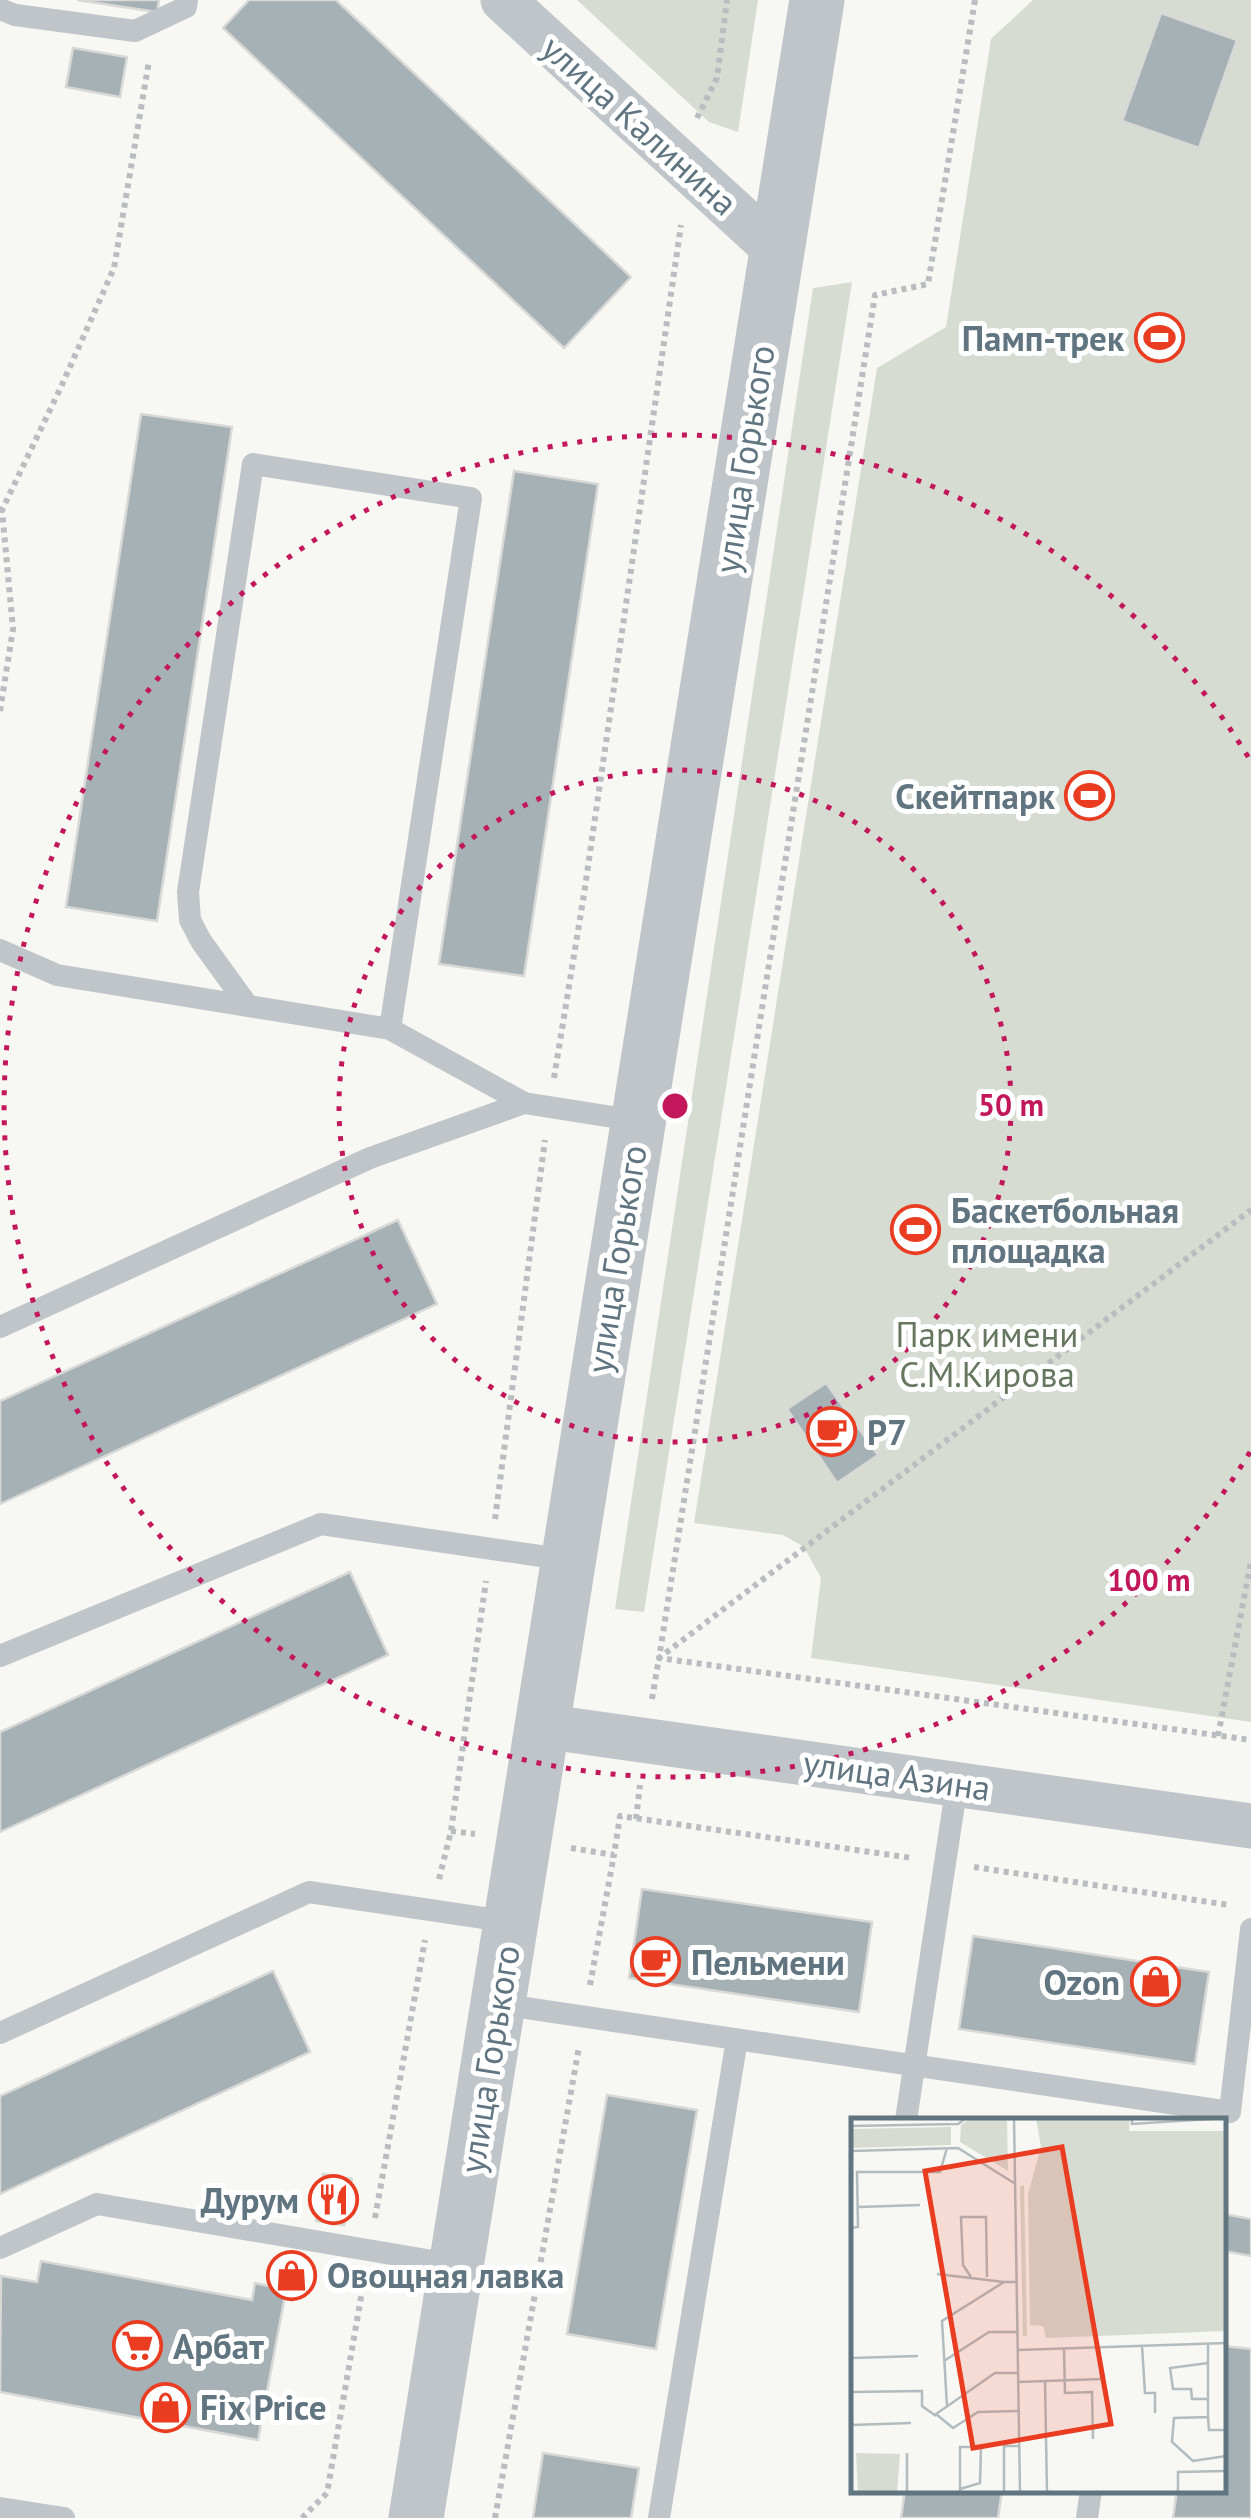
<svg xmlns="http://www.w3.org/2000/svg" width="1251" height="2518" font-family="'PT Sans',sans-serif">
  <rect width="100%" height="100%" fill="#f7f7f3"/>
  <path fill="#d7dcd2" d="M577 0H758L738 132 709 122Z
    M1033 0H1251V1722L811 1658 821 1578 804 1547 783 1535 694 1523 877 368 946 327 991 39Z
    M852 282 644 1612 615 1609 813 288Z"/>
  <path fill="#a6b1b6" stroke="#d8d8d6" stroke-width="2.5" d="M77 0H159L157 12Z
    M249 0H336L631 277 564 348 223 28Z
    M1161 13 1237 40 1199 148 1122 121Z
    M73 48 127 57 120 97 66 87Z
    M141 414 232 427 157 921 66 907Z
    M514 471 598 484 524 976 439 964Z
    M398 1220 437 1304 0 1504V1401Z
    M826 1383 878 1455 837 1483 787 1409Z
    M350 1572 388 1655 0 1832V1732Z
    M642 1889 872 1922 859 2012 629 1978Z
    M973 1936 1209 1972 1195 2064 959 2029Z
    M273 1971 310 2052 0 2194V2096Z
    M607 2095 697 2110 656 2349 567 2334Z
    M323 2174 352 2179 344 2225 316 2221Z
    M1224 2214 1251 2219V2256L1224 2251Z
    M280 2257 309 2262 304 2292 276 2288Z
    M41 2261 252 2300 255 2283 286 2290 258 2440 0 2392 1 2276 37 2282Z
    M1224 2346 1251 2349V2518H1173L1177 2490H1224Z
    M543 2453 639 2468 631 2518H533Z
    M905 2490H1002L998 2518H901Z"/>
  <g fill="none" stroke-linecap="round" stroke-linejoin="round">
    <path stroke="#b9bdbf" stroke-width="6" stroke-dasharray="5 5" stroke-linecap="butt" d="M975 0 928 284 875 295 659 1658 1251 1740
      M697 118 717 78 727 0
      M0 509 2 510 61 387 114 268 149 61
      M0 711 13 629 2 510
      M554 1078 584 894 681 225
      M495 1519 545 1140
      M652 1699 659 1658 1251 1210
      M1218 1736 1251 1561
      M636 1819 640 1785
      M451 1831 475 1834
      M571 1848 614 1855 620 1816 912 1858
      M974 1867 1229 1905
      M439 1879 451 1831 486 1581
      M590 1985 614 1855
      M375 2218 425 1940
      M302 2518 327 2493 364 2280
      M495 2518 579 2047"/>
    <path stroke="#bfc5c8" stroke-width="22" d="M0 9 15 15 135 31 186 7 187 0
      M0 950 57 975 390 1029 524 1103
      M248 1006 201 941 190 920 188 892 253 464 471 498 390 1029
      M0 1327 370 1158 524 1103 638 1121
      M0 1656 321 1524 568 1560
      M498 2004 1230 2112 1251 1929
      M0 2033 309 1892 511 1922
      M906 2120 957 1784
      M0 2248 97 2204 456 2265
      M0 2508 64 2518
      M659 2518 737 2039
      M1087 2518 1091 2490"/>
    <path stroke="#bfc5c8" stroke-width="45" d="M503 0 777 251
      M542 1726 1251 1826"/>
    <path stroke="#bfc5c8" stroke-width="55" d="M416 2518 817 0"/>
  </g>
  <g fill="none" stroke="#c2185b" stroke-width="5" stroke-dasharray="5 10">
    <circle cx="675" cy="1106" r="336"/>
    <path d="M1250 1452A671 671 0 1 1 1250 760"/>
  </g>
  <defs>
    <symbol id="stadium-ring" viewBox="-11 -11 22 22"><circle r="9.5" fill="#fff" stroke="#e93c21" stroke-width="1.5"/><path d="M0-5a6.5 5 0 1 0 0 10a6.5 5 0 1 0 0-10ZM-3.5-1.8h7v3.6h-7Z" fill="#e93c21"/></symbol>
    <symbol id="cafe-ring" viewBox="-11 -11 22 22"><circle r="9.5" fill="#fff" stroke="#e93c21" stroke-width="1.5"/><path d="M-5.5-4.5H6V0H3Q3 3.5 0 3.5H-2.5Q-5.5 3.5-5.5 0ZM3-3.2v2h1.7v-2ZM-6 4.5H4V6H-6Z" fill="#e93c21"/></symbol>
    <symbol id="shop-ring" viewBox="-11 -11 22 22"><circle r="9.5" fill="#fff" stroke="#e93c21" stroke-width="1.5"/><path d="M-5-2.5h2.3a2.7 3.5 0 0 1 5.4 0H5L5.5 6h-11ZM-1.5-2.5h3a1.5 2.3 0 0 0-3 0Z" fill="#e93c21"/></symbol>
    <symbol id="restaurant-ring" viewBox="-11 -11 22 22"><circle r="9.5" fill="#fff" stroke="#e93c21" stroke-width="1.5"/><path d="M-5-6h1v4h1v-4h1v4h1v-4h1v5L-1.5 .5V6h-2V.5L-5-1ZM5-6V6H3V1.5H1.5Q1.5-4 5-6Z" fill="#e93c21"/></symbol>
    <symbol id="supermarket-ring" viewBox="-11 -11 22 22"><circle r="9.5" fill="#fff" stroke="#e93c21" stroke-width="1.5"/><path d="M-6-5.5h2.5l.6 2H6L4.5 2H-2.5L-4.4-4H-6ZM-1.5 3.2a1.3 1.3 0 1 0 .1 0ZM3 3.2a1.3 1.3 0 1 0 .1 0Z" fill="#e93c21"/></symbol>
  </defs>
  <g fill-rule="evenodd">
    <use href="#stadium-ring" x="1132" y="310" width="55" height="55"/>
    <use href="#stadium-ring" x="1062" y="768" width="55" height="55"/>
    <use href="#stadium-ring" x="888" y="1202" width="55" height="55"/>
    <use href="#cafe-ring" x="804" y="1404" width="55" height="55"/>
    <use href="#cafe-ring" x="628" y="1934" width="55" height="55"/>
    <use href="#shop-ring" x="1128" y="1954" width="55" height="55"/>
    <use href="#restaurant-ring" x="306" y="2172" width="55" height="55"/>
    <use href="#shop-ring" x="264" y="2248" width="55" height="55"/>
    <use href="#supermarket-ring" x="110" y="2318" width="55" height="55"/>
    <use href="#shop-ring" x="138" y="2380" width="55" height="55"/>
  </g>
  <g text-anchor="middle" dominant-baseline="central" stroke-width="10" stroke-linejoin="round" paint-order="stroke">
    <g font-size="35" fill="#617580" stroke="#fff">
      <text transform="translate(640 125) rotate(42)">улица Калинина</text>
      <text transform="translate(744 459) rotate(-81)">улица Горького</text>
      <text transform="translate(616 1259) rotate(-81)">улица Горького</text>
      <text transform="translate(897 1775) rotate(8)">улица Азина</text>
      <text transform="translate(489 2059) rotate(-81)">улица Горького</text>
    </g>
    <g font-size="35" font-weight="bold" fill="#617580" stroke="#fff" text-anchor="start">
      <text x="1124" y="338" text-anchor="end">Памп-трек</text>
      <text x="1055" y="796" text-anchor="end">Скейтпарк</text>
      <text x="951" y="1210">Баскетбольная<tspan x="951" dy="40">площадка</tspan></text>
      <text x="867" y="1432">Р7</text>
      <text x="691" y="1962">Пельмени</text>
      <text x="1120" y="1982" text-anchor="end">Ozon</text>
      <text x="299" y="2200" text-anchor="end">Дурум</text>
      <text x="327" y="2275">Овощная лавка</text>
      <text x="173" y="2346">Арбат</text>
      <text x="200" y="2407">Fix Price</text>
    </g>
    <g font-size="35" fill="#667760" stroke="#fff">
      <text x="987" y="1334">Парк имени<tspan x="987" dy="40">С.М.Кирова</tspan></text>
    </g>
  </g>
  <g transform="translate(851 2118)">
    <rect width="375" height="375" fill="#f7f7f3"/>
    <path d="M120 0H156L157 53 109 24 110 7ZM185 0H279L278 13H375V213L195 220 192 208 179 207 177 76 190 29ZM100 9V27L0 30V11ZM173 67 176 218H172L169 69ZM5 335 49 336 46 375H7Z" fill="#d7dcd2"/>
    <path fill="none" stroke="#b2bbbe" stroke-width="2.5" d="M163 0 169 375M281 0V6L375 0M0 8 107 6 115 0M0 33 107 30 163 65M7 89 69 87M0 110 7 109 6 54H89L96 30M86 156 153 164M120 159 112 147 110 99H135L136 159M357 226V299L323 300 321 324 342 343 375 338M291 228 294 275H304V295M213 231 214 275 241 274 242 321M167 232 375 225M0 240 67 238M93 243 138 214H166M357 245 319 250 322 271H340L341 281H357M167 255H144L85 296 102 310 127 294 168 293M194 263 196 375M167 264 250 261 248 230M0 274 71 273V288L85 298M96 288 91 203 153 164H165M357 299 358 312H375M0 307 60 305M56 335V375M109 371 129 365 130 329H109V375M153 375V328H168M327 375V354L375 353"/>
    <path fill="#e93c21" fill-opacity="0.15" stroke="#e93c21" stroke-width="5" d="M211 29 260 306 122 330 74 53Z"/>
    <rect width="375" height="375" fill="none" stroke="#617580" stroke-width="5"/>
  </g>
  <circle cx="675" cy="1106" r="15" fill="#c2185b" stroke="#fff" stroke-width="5"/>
  <g font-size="30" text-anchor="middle" font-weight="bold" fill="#c2185b" stroke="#fff" stroke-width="10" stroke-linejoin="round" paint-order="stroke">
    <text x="1011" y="1116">50 m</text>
    <text x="1149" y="1591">100 m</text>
  </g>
</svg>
